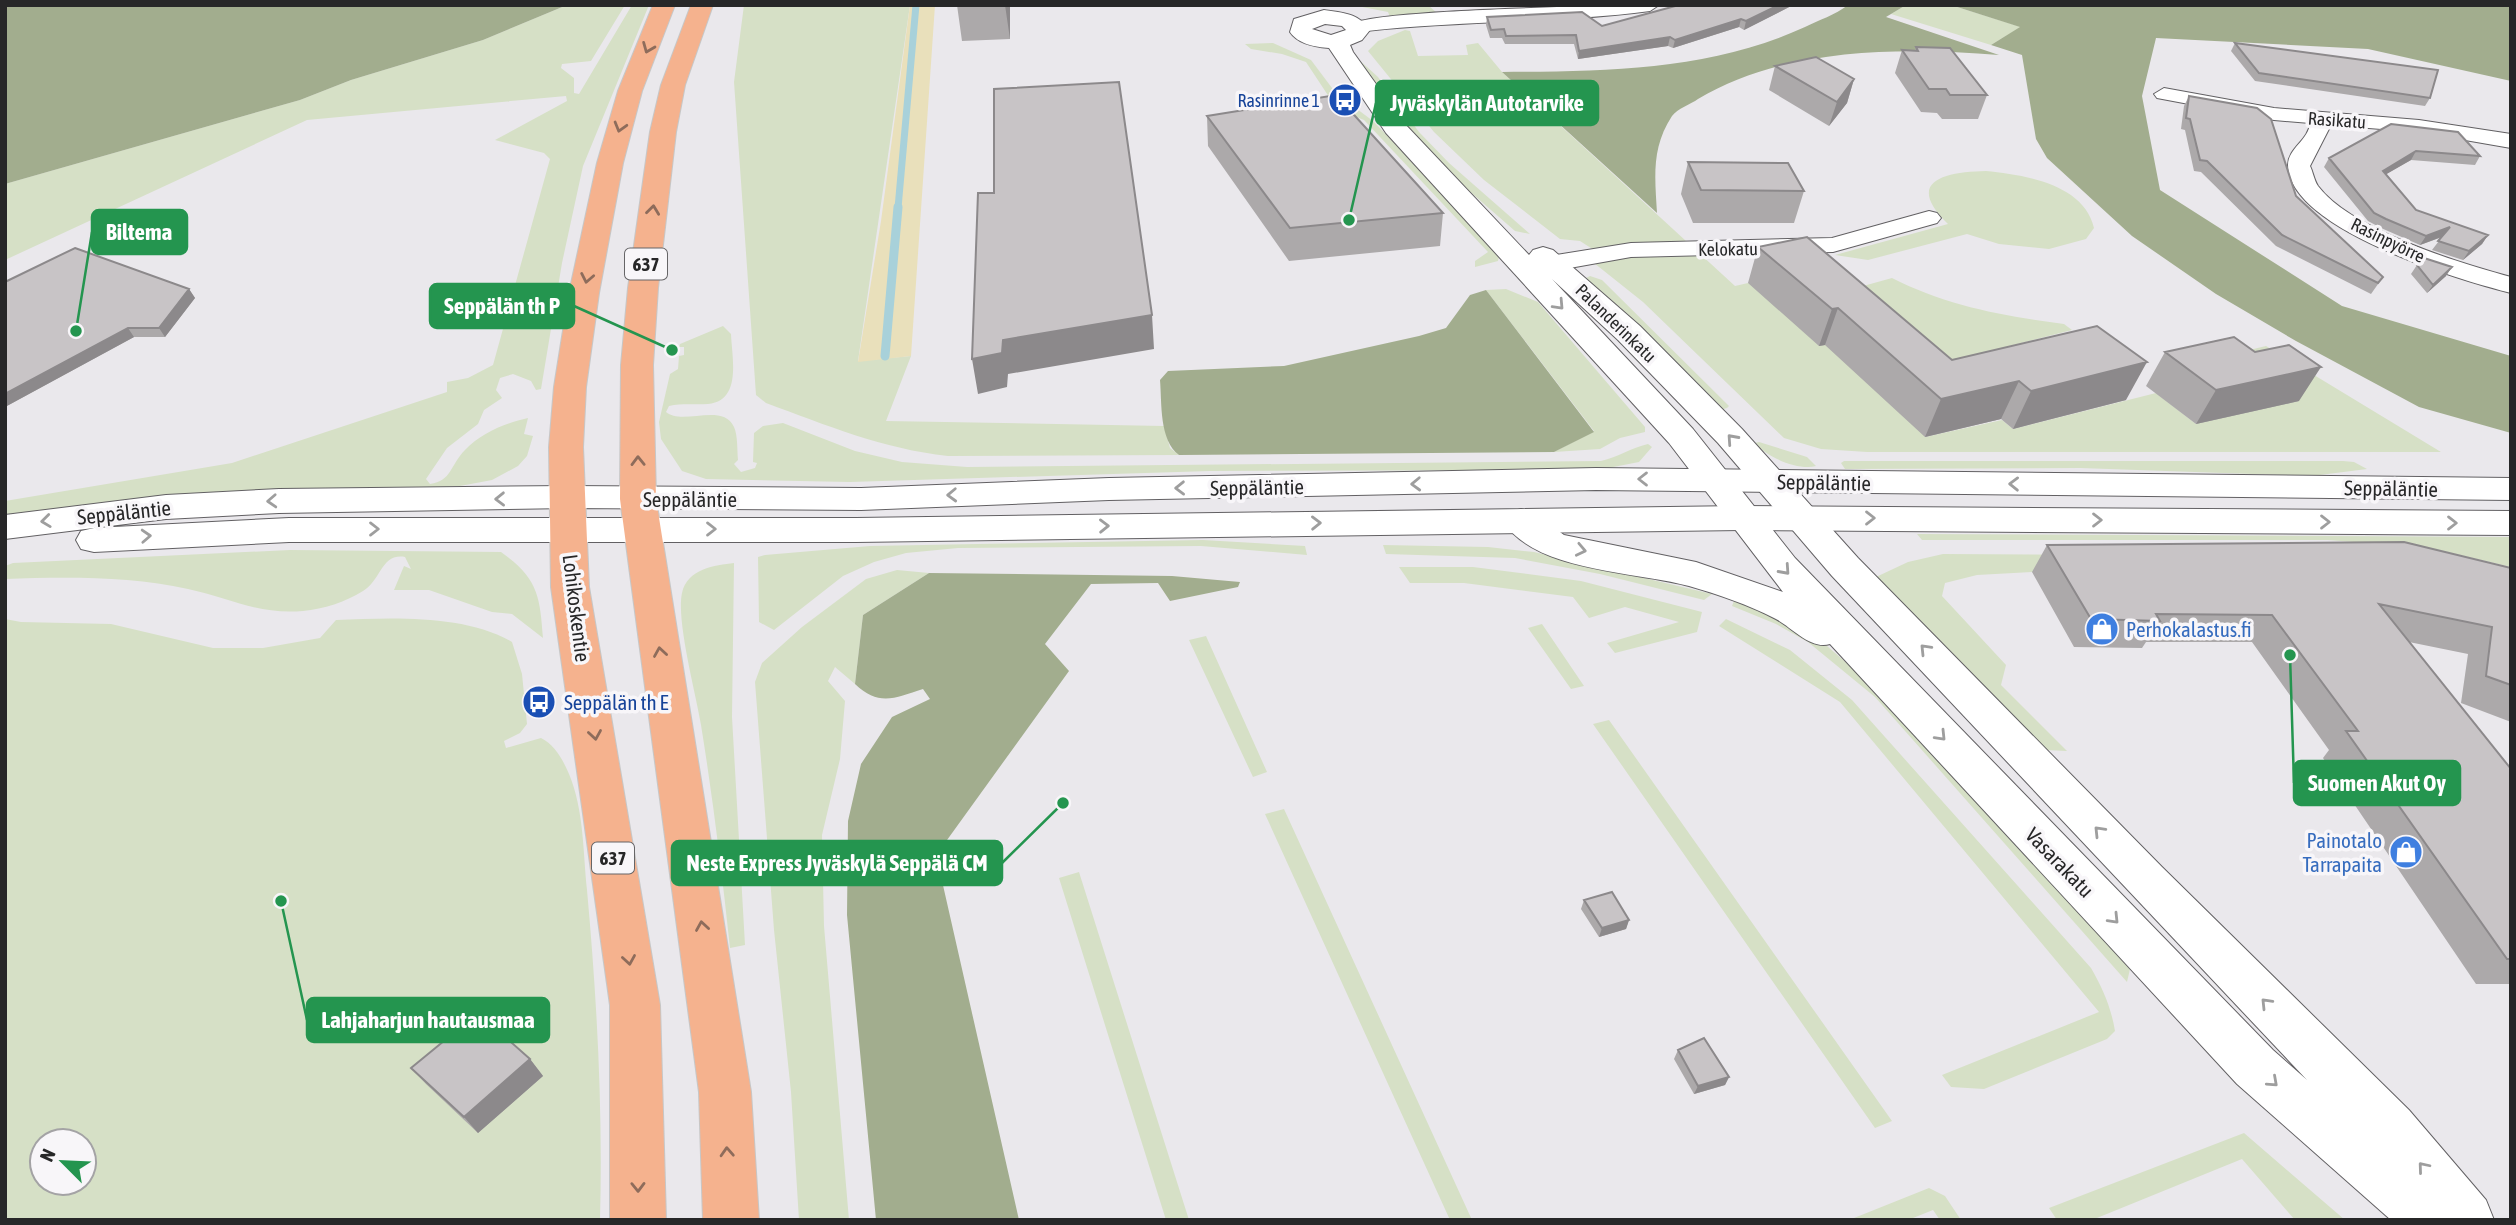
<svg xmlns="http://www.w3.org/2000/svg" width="2516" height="1225" font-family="'Asap Condensed',sans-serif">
  <rect width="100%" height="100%" fill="#eae8ec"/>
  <path fill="#d6e0c6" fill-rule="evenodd" d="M567 5H625L591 61 562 64 561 68 574 78V93L579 94 632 5H649L583 166 562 263 541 389 536 390 531 381 513 374 500 378 496 390 502 398 484 410 478 424 447 448 426 479 430 484C452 481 450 465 465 450 481 433 506 423 528 418L524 434 533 436 527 456 518 466 492 480 460 486 5 520V501L232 463 447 392V382L468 378 493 365 550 159 544 153 495 140 567 101 566 96 307 120 5 260V184L300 100 351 80 483 40Z
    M744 5H910L858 361 911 356 886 421 1164 426 1170 448 1179 455 948 456C883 449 826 425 766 403L756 395 734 82Z
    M1352 5H1428L1438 14 1390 17 1388 12Z
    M1906 5H1951L2021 27 1991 45 1891 14Z
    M1405 30 1410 31 1418 56 1468 55 1466 45 1478 43 1502 72 1735 286 1748 283 1886 331 1925 437 2002 420 2013 429 2156 393 2196 424 2212 359 2266 346 2441 452H1867L1821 449 1784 438 1643 302 1594 263 1608 259 1580 241 1560 239 1484 180 1434 132 1368 51 1378 41Z
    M1273 43 1311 60 1347 108 1357 109 1373 121 1500 252 1498 261 1475 267V261L1488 252 1364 120 1337 109 1306 62 1282 54 1251 49 1245 44Z
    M1357 58 1378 77 1419 132 1449 163 1530 234 1515 231 1436 162 1406 130Z
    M1986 171C2025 175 2084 184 2094 228L2086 239 2049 249 1999 244 1967 234 1868 260 1835 255 1948 224C1904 181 1944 172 1986 171Z
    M1590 276 1602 280 1729 406 1727 408 1720 410 1584 279Z
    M1892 278C1947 306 2003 316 2064 324L2072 330 1944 363 1856 288Z
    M1506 289 1538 302 1645 427V432L1620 438 1600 449 1554 452 1594 431 1486 290Z
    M723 326 731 334C732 358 742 401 708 404 695 405 682 403 669 406L666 412C682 426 723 402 734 427 738 436 737 450 738 460L734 464 741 472 755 468 757 463 753 462 754 433 763 426 783 423 855 451 902 462 967 467 1601 461C1618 457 1631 448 1648 444L1652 447 1639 462 1598 470 1210 471 850 482 706 479 682 471 661 439 659 422 670 374 678 369 679 356 684 355V347H679L680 344Z
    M1759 442 1807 457 1816 466C1799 471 1766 457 1755 443Z
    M1844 461H2343L2354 462 2367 469 2312 476 2080 468 1845 469 1841 463Z
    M1917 534 2511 537V567L2430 548 2328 540H1922Z
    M1203 540 1305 546 1307 555 1201 546 958 548 906 553 874 562 843 576 774 630 759 622 758 557 765 555 870 546Z
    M1383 545 1488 547 1534 552 1712 594 1704 600 1600 574 1515 558 1386 554Z
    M290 550 501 552C538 578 540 596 543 638L512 614 492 612 429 590H394L404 566 411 569 405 557C381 553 381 581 363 591 345 602 324 609 303 611 258 615 230 598 188 589 130 576 65 577 5 579V566L13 563Z
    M1943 554 2366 556 2511 601 2032 572 1977 575 1945 583 1942 596 2006 665 2001 685 2067 751 2045 750 1876 577 1908 562Z
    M734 563 732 717 745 945 730 948C722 873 713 799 701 725 696 694 676 621 682 593 687 569 715 565 734 563Z
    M1399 567H1473L1581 581 1702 612 1697 632 1615 653 1607 643 1679 622 1625 607 1589 618 1573 597 1464 583H1410Z
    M897 570 929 573 863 615 855 684 835 667 828 681 845 701 840 759 822 835 824 926 849 1220H799L791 1092 774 930 755 682 762 663 802 627 866 579Z
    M1734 601 1779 616 1820 640 1884 695 2130 969 2127 982 1875 697 1808 642 1776 624 1732 606Z
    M5 619 21 622 111 624 213 648H263L320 638 336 620C391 618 464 614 512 642L522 674 527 724 520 733 504 741 506 748 541 738C555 745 563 760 569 774 584 810 583 852 587 890 597 1000 603 1110 600 1220H5ZM42 1141H84V1183H42Z
    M1726 619 1790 650 1852 700 2091 968C2103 989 2111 1007 2115 1031L2107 1039 1984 1089 1951 1087 1942 1075 2099 1012 1840 702 1719 626Z
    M1542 624 1584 686 1571 689 1528 628Z
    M1206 636 1267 772 1253 777 1189 640Z
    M1609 720 1892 1121 1875 1128 1593 724Z
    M1284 809 1472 1220H1450L1265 814Z
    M1079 872 1189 1220H1166L1059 878Z
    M2244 1133 2345 1220H2295L2242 1159 2092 1220H2057L2049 1208Z
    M1929 1188 1945 1196 1961 1220H1940L1933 1210 1908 1220H1849Z"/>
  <path fill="#a2ad8e" d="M5 5H567L483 40 351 80 300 100 5 184Z
    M1848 5H1906L1886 17 1999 55C1900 47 1786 47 1698 99 1691 104 1677 109 1672 116 1651 148 1655 178 1657 213L1502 72C1606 71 1709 71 1805 27 1819 20 1835 15 1848 5Z
    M1951 5H2511V81L2368 49 2156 38 2142 96 2160 190 2342 306 2511 356V433L2419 407 2296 341 2216 294 2132 236 2047 158 2036 139 2022 55 1991 45 2020 27Z
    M1486 290 1594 432 1554 452 1179 455C1159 440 1162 403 1160 380L1168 371 1284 366 1419 336 1446 328 1470 295Z
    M929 573 1172 576 1240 582 1238 587 1170 601 1158 583 1091 584 1045 644 1069 671 942 847 935 850 1019 1220H876L847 915 848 821 861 764 892 717 930 699 923 689C895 698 879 707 855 684L863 615Z"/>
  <path fill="#e9e0bb" d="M910 5H935L911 356 858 362 881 221Z"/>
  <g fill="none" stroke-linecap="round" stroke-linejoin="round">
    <path stroke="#a8d1da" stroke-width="7" d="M898 208 916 5"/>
    <path stroke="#a8d1da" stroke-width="9" d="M885 356 898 207"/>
    <defs>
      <path id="minor" d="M1605 5H1659L1650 11C1553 24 1455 20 1358 32L1348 26C1361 10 1570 8 1605 5Z
        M2164 88 2274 108 2419 120 2511 134V148L2419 132 2331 125 2310 166C2313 172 2314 180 2318 186 2351 230 2459 263 2511 277V293C2459 280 2289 229 2288 165 2288 148 2309 140 2310 123L2274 120 2157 98 2154 94Z
        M1929 211 1937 213 1941 218 1937 223 1833 252 1631 257 1525 276 1516 273 1512 268 1516 263 1525 260 1631 243 1832 238Z"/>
      <path id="tertiary" d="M1324 10C1344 13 1358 13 1370 30L1362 40 1350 45 1353 52 1404 123 1529 255 1533 250 1543 247 1553 250 1640 326 1742 429 1858 558 2162 867 2409 1110 2486 1200 2494 1220H2391L2237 1084 1830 644C1810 650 1791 626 1774 618 1749 605 1717 594 1689 586 1635 571 1535 572 1503 521L1508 513 1521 509 1534 513 1564 535 1696 562 1783 592 1669 443 1386 133 1329 48C1315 47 1298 44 1290 32L1294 19ZM1325 24 1342 26 1346 30 1331 35 1312 29ZM1552 279 1618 340 1718 443 1832 576 2307 1080 2273 1050 1795 558 1693 429Z"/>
      <path id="secondary" d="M1596 468 2511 478V500L1596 490 1109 500 861 510 568 508 279 513 166 519 5 539V515L166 495 279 489 568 486 861 488 1109 478Z
        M1741 506 2511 511V535L1741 530 856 542H289L94 552 81 549 76 540 81 531 94 528 289 518H856Z"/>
      <path id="primary" d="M653 5H675L642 91 623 163 599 293 586 387 583 447 589 587 660 1005 666 1220H610V1005L551 587 549 447 554 387 569 293 597 163 618 91Z
        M691 5H713L685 85 676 132 658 288 653 365 656 499 751 1092 759 1220H703L699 1092 620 499 621 365 628 288 650 132 661 85Z"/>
    </defs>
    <use href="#minor" stroke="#626063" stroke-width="2"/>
    <use href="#tertiary" stroke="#626063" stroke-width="2"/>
    <use href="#secondary" stroke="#626063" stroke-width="2"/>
    <use href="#primary" stroke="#c7c7c7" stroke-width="2"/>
    <use href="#minor" fill="#fff" fill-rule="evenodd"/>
    <use href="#tertiary" fill="#fff" fill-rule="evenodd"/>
    <use href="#secondary" fill="#fff" fill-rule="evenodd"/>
    <use href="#primary" fill="#f5b28e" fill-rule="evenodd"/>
  </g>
  <path fill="#aca9aa" d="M957 5H1010V39L962 41Z
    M1480 5H1537L1481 7Z
    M1793 5 1744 30 1739 27 1673 48 1668 46 1578 59 1574 44H1505L1502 38H1490L1486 25 1487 17 1602 26Z
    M2235 43 2430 98 2425 106 2255 81 2231 51Z
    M1916 47 1987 95 1978 119H1942L1937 113 1921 112 1895 73 1902 50 1915 51Z
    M1775 66 1854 79 1847 103 1829 126 1769 90Z
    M2189 96 2383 277 2371 294 2276 246 2201 172 2194 171 2185 130 2181 129 2184 106Z
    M1207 116 1443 213 1440 246 1289 261 1208 146Z
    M2391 124 2480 156 2475 165 2411 160 2386 174 2416 210 2488 235 2482 244 2463 260 2432 250 2442 237 2420 245 2381 228 2368 221 2324 167 2329 158Z
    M1688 162 1804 191 1794 223H1693L1681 194Z
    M1758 247 1952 360 2126 400 2013 429 2001 419 1925 437 1825 345 1819 346 1748 283Z
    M2417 265 2446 276 2427 293 2411 274Z
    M5 282 189 289 195 298 165 337H134L5 407Z
    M2165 352 2299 401 2196 424 2146 386Z
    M2047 545 2511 568V722L2461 703 2468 654 2409 642 2511 769V984H2476L2323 758 2329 750 2252 642H2146L2142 648 2074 647 2032 572Z
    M1584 900 1629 920 1626 929 1599 937 1581 909Z
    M1678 1050 1729 1077 1725 1085 1694 1094 1674 1059Z
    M530 1059 543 1076 478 1133 426 1084 411 1068Z"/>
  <path fill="#8c898b" d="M1005 5H1010V39Z
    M1779 5H1793L1744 30 1746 21Z
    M1741 19 1739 27 1673 48 1675 40Z
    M1670 37 1668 46 1578 59 1579 51Z
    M1854 79 1847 103 1829 126 1837 102Z
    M2416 151 2411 160 2378 179 2383 171Z
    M2450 227 2444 236 2420 245 2426 236Z
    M2488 235 2482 244 2463 260 2469 251Z
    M2452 267 2446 276 2427 293 2433 285Z
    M189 289 195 298 165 337 159 328Z
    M1838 308 1825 345 1819 346 1832 309Z
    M1152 315 1154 349 1008 374 1007 387 978 394 972 359 1003 340Z
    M128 328 134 337 5 407V394Z
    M2147 362 2126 400 2013 429 2031 391Z
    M2321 367 2299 401 2196 424 2216 390Z
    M2019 381 2001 419 1925 437 1941 399Z
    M1629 920 1626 929 1599 937 1602 928Z
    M530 1059 543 1076 478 1133 464 1117Z
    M1729 1077 1725 1085 1694 1094 1698 1086Z"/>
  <path fill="#c8c4c6" stroke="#8c898b" stroke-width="2" d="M1679 5H1779L1746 21 1741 19 1675 40 1670 37 1579 51 1576 35 1506 36 1504 29 1491 30 1487 17 1582 12 1602 26Z
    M2235 43 2438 70 2430 98 2259 73Z
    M1916 47 1950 48 1987 95H1950L1946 89H1929L1902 50 1918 51Z
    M1816 57 1854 79 1837 102 1775 66Z
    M1119 82 1152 315 1003 340 1002 353 972 359 978 193H994V89Z
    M1336 95 1443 213 1290 228 1207 116Z
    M2189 96 2257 108 2271 119 2296 196 2383 277 2378 283 2282 235 2207 161 2200 160 2190 119 2186 118Z
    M2391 124 2458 132 2480 156 2416 151 2383 171 2416 210 2488 235 2469 251 2438 241 2450 227 2426 236 2386 219 2374 213 2329 158Z
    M1688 162 1788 163 1804 191 1701 190Z
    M1807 237 1952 360 2097 326 2147 362 2031 391 2019 381 1941 399 1838 308 1832 309 1758 247Z
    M75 248 189 289 159 328H128L5 394V282Z
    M2424 258 2452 267 2433 285 2417 265Z
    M2234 337 2255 352 2289 345 2321 367 2216 390 2165 352Z
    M2404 542 2511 568V685L2486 676 2492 627 2379 604 2511 769V959H2507L2346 731H2358L2272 615 2156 614 2160 621 2091 619 2047 545Z
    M1612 892 1629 920 1602 928 1584 900Z
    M478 1013 530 1059 464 1117 411 1068Z
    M1704 1038 1729 1077 1698 1086 1678 1050Z"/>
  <defs><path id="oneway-chevron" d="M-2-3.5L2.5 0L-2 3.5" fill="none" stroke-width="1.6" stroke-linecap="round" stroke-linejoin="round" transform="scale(1.75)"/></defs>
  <g stroke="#8e6c5b">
    <use href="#oneway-chevron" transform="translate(648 48) rotate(112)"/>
    <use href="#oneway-chevron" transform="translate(620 127) rotate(106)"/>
    <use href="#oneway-chevron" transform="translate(653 210) rotate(-83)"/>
    <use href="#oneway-chevron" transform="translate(587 278) rotate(101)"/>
    <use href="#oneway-chevron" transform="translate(638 461) rotate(-91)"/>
    <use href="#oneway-chevron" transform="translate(660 652) rotate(-99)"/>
    <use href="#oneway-chevron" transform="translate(595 735) rotate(81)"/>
    <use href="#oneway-chevron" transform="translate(702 926) rotate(-99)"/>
    <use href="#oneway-chevron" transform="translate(629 960) rotate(81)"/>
    <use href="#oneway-chevron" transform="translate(727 1152) rotate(-93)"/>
    <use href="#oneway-chevron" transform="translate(638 1187) rotate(89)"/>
  </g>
  <g stroke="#9e9e9e">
    <use href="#oneway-chevron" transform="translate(1559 305) rotate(47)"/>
    <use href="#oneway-chevron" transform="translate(1732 439) rotate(-132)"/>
    <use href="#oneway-chevron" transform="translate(1643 479) rotate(180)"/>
    <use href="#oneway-chevron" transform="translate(1416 484) rotate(178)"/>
    <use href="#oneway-chevron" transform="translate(2014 484) rotate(-179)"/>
    <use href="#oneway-chevron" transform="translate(1180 488) rotate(179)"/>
    <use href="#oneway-chevron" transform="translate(952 495) rotate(178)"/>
    <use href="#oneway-chevron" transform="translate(500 499) rotate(179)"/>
    <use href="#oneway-chevron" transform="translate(272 501) rotate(177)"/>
    <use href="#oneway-chevron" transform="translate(1870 518)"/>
    <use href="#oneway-chevron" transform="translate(2097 520)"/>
    <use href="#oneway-chevron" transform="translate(46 521) rotate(173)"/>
    <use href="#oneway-chevron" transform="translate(2325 522)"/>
    <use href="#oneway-chevron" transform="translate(1316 523) rotate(-1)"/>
    <use href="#oneway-chevron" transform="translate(2452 523)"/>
    <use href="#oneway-chevron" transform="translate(1104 526) rotate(-1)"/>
    <use href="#oneway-chevron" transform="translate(374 529)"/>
    <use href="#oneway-chevron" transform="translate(711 529)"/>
    <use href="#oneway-chevron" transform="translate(146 536) rotate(-3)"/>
    <use href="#oneway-chevron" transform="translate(1581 550) rotate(12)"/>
    <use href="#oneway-chevron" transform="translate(1785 570) rotate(48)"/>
    <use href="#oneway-chevron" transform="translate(1925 649) rotate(-134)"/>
    <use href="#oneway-chevron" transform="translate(1941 736) rotate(46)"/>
    <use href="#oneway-chevron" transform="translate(2099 831) rotate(-134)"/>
    <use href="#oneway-chevron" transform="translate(2114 919) rotate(46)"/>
    <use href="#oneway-chevron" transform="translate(2266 1003) rotate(-134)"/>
    <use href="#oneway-chevron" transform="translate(2273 1082) rotate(42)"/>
    <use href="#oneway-chevron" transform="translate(2423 1167) rotate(-130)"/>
  </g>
  <defs>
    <symbol id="bus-disc" viewBox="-11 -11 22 22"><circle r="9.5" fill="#1a4fb4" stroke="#f8f6f9"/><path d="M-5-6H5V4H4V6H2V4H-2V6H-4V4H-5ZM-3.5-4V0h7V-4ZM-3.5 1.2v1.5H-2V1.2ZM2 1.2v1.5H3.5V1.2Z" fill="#fff"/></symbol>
    <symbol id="shop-disc" viewBox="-11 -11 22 22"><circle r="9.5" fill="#3f7fe0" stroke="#f8f6f9"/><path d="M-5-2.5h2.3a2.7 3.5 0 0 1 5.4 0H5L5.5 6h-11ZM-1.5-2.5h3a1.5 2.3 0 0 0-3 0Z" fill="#fff"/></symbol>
  </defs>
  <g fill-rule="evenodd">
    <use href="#bus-disc" x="1326" y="81" width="38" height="38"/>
    <use href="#shop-disc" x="2083" y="610" width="38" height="38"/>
    <use href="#bus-disc" x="520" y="683" width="38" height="38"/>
    <use href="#shop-disc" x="2387" y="833" width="38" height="38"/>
  </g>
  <g text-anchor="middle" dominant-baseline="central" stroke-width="7" stroke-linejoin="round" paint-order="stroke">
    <g font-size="18" fill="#164399" stroke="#f8f6f9" text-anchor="end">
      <text x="1320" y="100">Rasinrinne 1</text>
    </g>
    <g font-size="18" fill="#272728" stroke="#f8f6f9">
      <text transform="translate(2337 120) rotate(4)">Rasikatu</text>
      <text transform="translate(2388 240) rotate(26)">Rasinpyörre</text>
      <text transform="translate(1728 249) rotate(-1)">Kelokatu</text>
      <text transform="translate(1616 323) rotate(44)">Palanderinkatu</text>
    </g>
    <g fill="#f8f6f9" stroke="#666567" stroke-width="2">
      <rect x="625" y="248.5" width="42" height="31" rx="5"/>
      <rect x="592" y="842.5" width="42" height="31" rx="5"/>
    </g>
    <g font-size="19" font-weight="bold" fill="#272728">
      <text x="646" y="264">637</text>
      <text x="613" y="858">637</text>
    </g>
    <g font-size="21" fill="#272728" stroke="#f8f6f9">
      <text transform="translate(1824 482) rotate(1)">Seppäläntie</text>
      <text transform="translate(1257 487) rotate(-1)">Seppäläntie</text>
      <text transform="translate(2391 488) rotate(1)">Seppäläntie</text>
      <text x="690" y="499">Seppäläntie</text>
      <text transform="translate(124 512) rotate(-6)">Seppäläntie</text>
      <text transform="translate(577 608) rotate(83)">Lohikoskentie</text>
      <text transform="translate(2060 862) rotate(46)">Vasarakatu</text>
    </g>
    <g font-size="21" fill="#366cbe" stroke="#f8f6f9" text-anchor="start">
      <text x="2126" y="629">Perhokalastus.fi</text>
      <text x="2382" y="840" text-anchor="end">Painotalo<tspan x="2382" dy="24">Tarrapaita</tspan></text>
    </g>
    <g font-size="21" fill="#164399" stroke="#f8f6f9" text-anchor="start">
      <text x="564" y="702">Seppälän th E</text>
    </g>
  </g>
  <path fill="none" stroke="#24954f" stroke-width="2.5" d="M1349 220L1376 103M76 331L92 232M672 350L574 306M2290 655L2294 783M1063 803L1002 863M281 901L307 1020"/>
  <g fill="#24954f" stroke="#f8f6f9" stroke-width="2.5">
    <circle cx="1349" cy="220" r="7"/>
    <circle cx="76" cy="331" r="7"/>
    <circle cx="672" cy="350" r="7"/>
    <circle cx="2290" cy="655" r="7"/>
    <circle cx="1063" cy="803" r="7"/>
    <circle cx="281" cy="901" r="7"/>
  </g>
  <g fill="#24954f" stroke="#24954f" stroke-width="2.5">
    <rect x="1376" y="81" width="222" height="44" rx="7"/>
    <rect x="92" y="210" width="95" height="44" rx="7"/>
    <rect x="430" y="284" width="144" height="44" rx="7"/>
    <rect x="2294" y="761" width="166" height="44" rx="7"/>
    <rect x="672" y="841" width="330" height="44" rx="7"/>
    <rect x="307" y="998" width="242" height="44" rx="7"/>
  </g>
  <g font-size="23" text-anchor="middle" font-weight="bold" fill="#fff">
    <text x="1487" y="111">Jyväskylän Autotarvike</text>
    <text x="139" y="240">Biltema</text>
    <text x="502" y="314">Seppälän th P</text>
    <text x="2377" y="791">Suomen Akut Oy</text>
    <text x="837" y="871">Neste Express Jyväskylä Seppälä CM</text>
    <text x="428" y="1028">Lahjaharjun hautausmaa</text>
  </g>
  <rect width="2516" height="1225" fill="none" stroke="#272728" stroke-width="14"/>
  <g transform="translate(63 1162) rotate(294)"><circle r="33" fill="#f8f6f9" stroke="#a4a3a5" stroke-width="2"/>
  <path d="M0-5L12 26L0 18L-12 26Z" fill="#24954f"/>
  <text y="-10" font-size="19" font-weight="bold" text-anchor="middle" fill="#272728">N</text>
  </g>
</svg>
